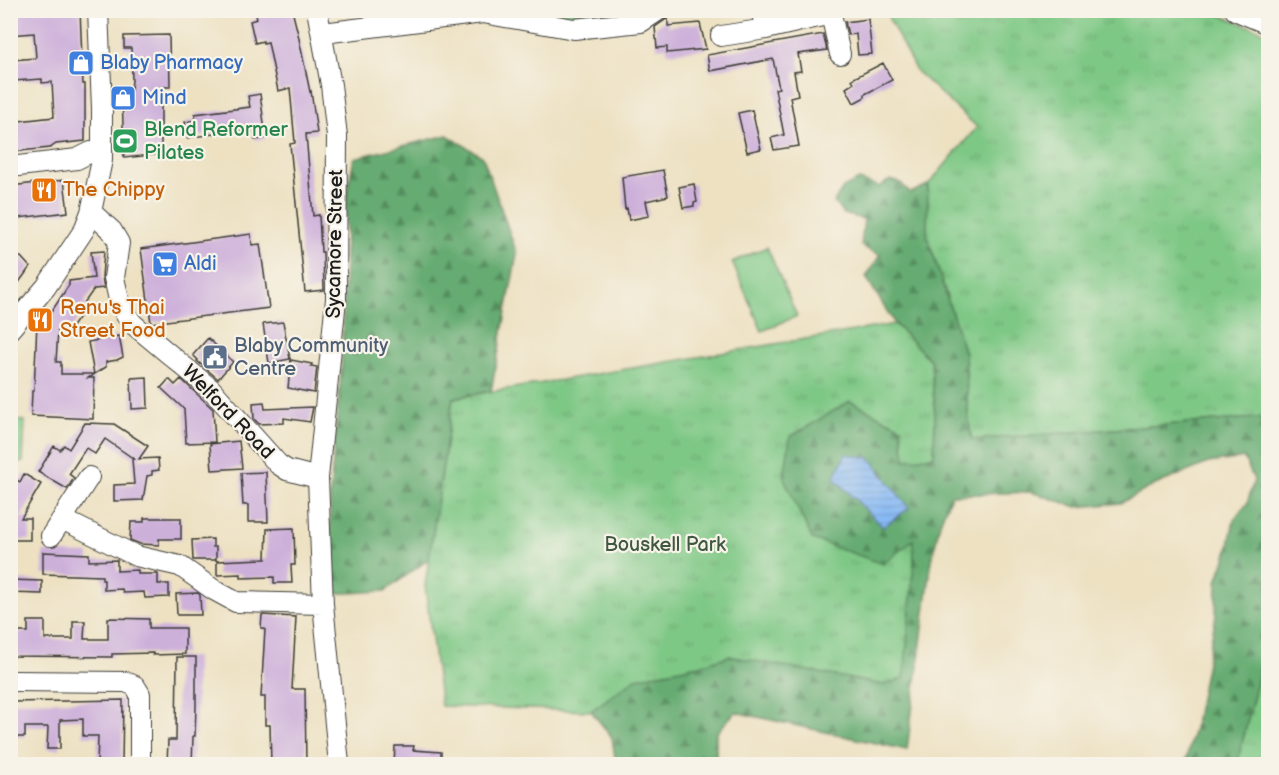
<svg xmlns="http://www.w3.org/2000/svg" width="1279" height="775" font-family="'Balsamiq Sans',sans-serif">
  <defs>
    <pattern id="grass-tufts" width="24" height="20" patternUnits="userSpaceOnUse" patternTransform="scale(1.5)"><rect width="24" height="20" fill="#7ec885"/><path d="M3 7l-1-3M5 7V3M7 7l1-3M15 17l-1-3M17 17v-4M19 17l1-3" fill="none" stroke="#6cab72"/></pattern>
    <pattern id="forest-firs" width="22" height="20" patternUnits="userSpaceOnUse" patternTransform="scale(1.5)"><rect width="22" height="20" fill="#66ac72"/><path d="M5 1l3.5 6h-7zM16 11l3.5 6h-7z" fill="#538b5d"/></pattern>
    <pattern id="cemetery-stones" width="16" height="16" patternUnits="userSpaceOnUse" patternTransform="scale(1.5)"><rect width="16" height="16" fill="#7ec885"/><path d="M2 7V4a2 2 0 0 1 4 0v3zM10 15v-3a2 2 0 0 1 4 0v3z" fill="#6cab72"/></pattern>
    <pattern id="water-rules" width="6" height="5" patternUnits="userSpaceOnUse" patternTransform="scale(1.5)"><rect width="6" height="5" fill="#88baf5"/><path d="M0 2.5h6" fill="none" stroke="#759fd1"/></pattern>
  </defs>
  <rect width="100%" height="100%" fill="#f7f3e8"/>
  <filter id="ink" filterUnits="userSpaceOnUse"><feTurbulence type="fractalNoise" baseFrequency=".0167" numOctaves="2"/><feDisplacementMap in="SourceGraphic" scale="12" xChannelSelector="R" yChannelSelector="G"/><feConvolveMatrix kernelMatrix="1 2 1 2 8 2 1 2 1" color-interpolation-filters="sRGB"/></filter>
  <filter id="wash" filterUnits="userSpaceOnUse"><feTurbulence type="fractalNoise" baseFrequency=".008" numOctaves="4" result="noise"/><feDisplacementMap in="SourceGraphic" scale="24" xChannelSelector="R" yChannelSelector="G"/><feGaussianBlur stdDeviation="1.35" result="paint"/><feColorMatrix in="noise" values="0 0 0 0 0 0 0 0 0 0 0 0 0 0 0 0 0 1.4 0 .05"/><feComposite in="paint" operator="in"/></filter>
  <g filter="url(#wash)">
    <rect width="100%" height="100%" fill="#ede1c2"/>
    <path fill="url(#grass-tufts)" stroke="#4d7250" stroke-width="1.5" d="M885 11H1209L1268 33V417L972 440 968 417 965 354 927 235 928 185 977 127 916 71Z
      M895 324 931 361 935 416 934 465 901 745 735 712 716 733V764H616L612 737 591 711 441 706 425 586 453 398Z
      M11 420 25 421 23 462 19 463 11 457Z
      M1268 637V764H1237Z"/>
    <path fill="url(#forest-firs)" stroke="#416447" stroke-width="1.5" d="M447 135 483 157 517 254 491 391 453 398 429 559 385 591 331 594 330 493 342 363 347 192 354 158Z
      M859 180 879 187 890 180 901 183 910 193 928 185 927 235 965 354 968 417 972 440 1268 417V637L1237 764H1185L1195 724 1216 615 1217 582 1228 550 1234 519 1247 504 1254 480 1244 458 1208 463 1155 485 1121 503 1077 507 1031 492 951 495 940 523 932 559 907 750 735 712 716 733V764H616L612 737 591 711 636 678 700 665 729 656 884 685 904 678 914 560 913 540 883 564 812 539 784 478 790 437 850 401 901 427 905 460 934 456 935 416 931 361 895 324 866 277 880 255 861 246 864 219 843 214 834 202 843 188Z"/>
    <path fill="url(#cemetery-stones)" stroke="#4d7250" stroke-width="1.5" d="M542 10 645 11 640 14 576 23Z"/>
    <path fill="#7ec885" stroke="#4d7250" stroke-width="1.5" d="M767 247 797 316 762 331 732 262Z"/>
    <path fill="url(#water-rules)" stroke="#526b88" stroke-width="1.5" d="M846 454 870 458 909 508 883 527 834 478Z"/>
    <g id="blocks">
      <path fill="#cdb0da" d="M10 10H80L83 84H85V141L56 144 50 148 10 152V122L54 117 52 82 42 83V79L13 81 12 60 36 58 34 33 10 35Z
        M255 10H292L298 34 310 92 311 91 317 133 306 134 313 216 319 215 321 252H323L324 290 305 292 290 144 295 143 290 88 278 91 268 42 263 43V41L255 43 250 21 257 19Z
        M668 18V26L700 23 706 49 667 53V47L657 48 655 27Z
        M868 19 872 54 858 55 856 34 848 35 845 22Z
        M823 34 827 50 798 54 801 71 794 72 798 95 790 97 799 146 774 150 771 138 784 135 775 89 779 88 773 59 710 71 707 55Z
        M169 35 170 87H161V154L124 158 122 92 131 91 132 80 131 48H124V36Z
        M883 63 892 80 865 94V97L854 103 846 88 854 83 852 79Z
        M260 94 266 138 255 140 253 128 187 138 185 122 196 120 195 114 250 107 248 96Z
        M752 110 761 149 747 152 738 113Z
        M663 170 668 196 646 201 649 216 629 220 627 208 625 209 622 177Z
        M64 180 68 212 10 219V186Z
        M694 184 697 202 694 203V206L683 208 679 187Z
        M251 234 252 245 260 244 269 308 151 323 141 249Z
        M104 251 102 277 104 288 94 289 84 303 87 305 69 331 58 330 56 362H61V374H94L88 342 119 336 123 357 117 360 106 362V367L88 378H94L93 419 31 416 32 391H34L37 322 42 316 48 317 69 285V281L94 278 91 252Z
        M10 257H21L30 267 10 295Z
        M283 322 290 359 269 363 263 324Z
        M208 338 233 362 218 379 197 361 198 360 193 355Z
        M291 360 312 364 311 366 317 367 314 393 288 388Z
        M147 377 148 408 132 409 131 378Z
        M169 379 175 385 181 379 213 409 215 442 186 443 184 409 161 388Z
        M264 402 265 409 313 407 310 422 284 418V423L259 424 254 419 253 403Z
        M85 423 114 424 148 446 139 459 158 458 159 470 152 471V475L147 476 143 500 114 501V485L134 484 132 459H134L105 439 95 454 86 448 69 474 74 478 67 489 38 472 54 446 60 450 64 445 69 449Z
        M239 441 242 468 212 470 210 444Z
        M266 472 268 522H248V505H243L241 473Z
        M24 474 41 484 21 518H30V540H10V476L20 482Z
        M144 518H181V539H159V545L140 544 130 540 131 522H144Z
        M294 528 295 565H291L292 583H274V577L241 578V574L217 575V561L266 559 267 529Z
        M213 539V547H216V560H193L192 540Z
        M43 552 89 554V561L117 560V571L138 570V574H158V584H169V597L145 598 144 592 123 593 122 589 104 590V580H102V576L43 574Z
        M10 580 42 581V594L10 593Z
        M198 593 200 595 201 615H177L176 594Z
        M262 615 296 617 292 689H305L306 765H271L270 725H265V697H261L265 629 261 628Z
        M108 618 149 619V628H185V654L153 655V653L112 654V657L10 656V632H28V621H45V639H73V621H85L84 639H108Z
        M177 657H196V706L195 736H193L192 765H167L168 740H176Z
        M123 700 122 765H97L98 736H83V719L60 720V749H47L48 727H25V737H13L10 702Z
        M395 746H414L413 750 441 752V765H394Z"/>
    </g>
  </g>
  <g filter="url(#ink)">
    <use href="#blocks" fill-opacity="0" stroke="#3b3a35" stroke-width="1.5"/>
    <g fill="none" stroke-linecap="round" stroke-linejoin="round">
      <defs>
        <path id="minor" d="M317 10 331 85 337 136 336 299 318 478 323 604 339 764
          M1235 10 1268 24
          M766 29 831 14 840 54
          M323 33 483 13 574 29 641 22 659 10
          M721 36 766 29 761 10
          M10 167 77 159 91 152
          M91 212 112 231 119 243 114 278 120 304 126 315 133 324 211 389 278 464 287 470 318 478
          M10 329 46 287 84 230 91 212 102 160V108L98 10
          M62 519 136 556 180 566 214 590 236 602 323 604
          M51 536 89 477
          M10 681 126 682 135 686 140 694V764"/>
      </defs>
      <use href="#minor" stroke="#3b3a35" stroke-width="22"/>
      <use href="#minor" stroke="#fff" stroke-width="20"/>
    </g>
  </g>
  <defs>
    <symbol id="shop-square" viewBox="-11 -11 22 22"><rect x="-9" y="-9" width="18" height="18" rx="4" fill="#3f7fe0" stroke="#f7f3e8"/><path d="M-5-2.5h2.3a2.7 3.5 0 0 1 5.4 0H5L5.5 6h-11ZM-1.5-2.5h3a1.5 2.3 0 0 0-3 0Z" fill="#fff"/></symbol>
    <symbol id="stadium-square" viewBox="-11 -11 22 22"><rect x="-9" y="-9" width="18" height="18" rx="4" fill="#2e9e5b" stroke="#f7f3e8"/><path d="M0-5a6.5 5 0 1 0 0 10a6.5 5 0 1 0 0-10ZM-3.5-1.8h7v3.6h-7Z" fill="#fff"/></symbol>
    <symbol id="restaurant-square" viewBox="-11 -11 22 22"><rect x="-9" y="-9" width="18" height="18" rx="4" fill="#e8710a" stroke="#f7f3e8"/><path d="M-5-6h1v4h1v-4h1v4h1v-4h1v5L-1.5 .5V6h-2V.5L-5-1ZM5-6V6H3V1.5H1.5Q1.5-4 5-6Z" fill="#fff"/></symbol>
    <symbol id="supermarket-square" viewBox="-11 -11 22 22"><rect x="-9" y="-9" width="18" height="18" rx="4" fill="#3f7fe0" stroke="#f7f3e8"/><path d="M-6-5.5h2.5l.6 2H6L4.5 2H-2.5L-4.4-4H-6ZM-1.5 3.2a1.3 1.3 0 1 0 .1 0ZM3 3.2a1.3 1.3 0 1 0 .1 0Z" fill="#fff"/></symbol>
    <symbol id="civic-square" viewBox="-11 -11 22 22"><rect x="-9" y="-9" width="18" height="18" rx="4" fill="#5c6f8a" stroke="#f7f3e8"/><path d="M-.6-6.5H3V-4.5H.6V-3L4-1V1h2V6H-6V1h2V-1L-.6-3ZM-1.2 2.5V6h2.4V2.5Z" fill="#fff"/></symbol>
  </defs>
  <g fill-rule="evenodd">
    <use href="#shop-square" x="66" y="48" width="30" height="30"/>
    <use href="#shop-square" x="108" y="83" width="30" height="30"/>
    <use href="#stadium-square" x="110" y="126" width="30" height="30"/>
    <use href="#restaurant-square" x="29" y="175" width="30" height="30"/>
    <use href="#supermarket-square" x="150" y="249" width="30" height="30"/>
    <use href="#restaurant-square" x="25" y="305" width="30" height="30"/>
    <use href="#civic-square" x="200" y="342" width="30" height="30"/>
  </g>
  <g text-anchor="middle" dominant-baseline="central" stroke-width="4.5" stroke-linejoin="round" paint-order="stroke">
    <g font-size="20" fill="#366cbe" stroke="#f7f3e8" text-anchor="start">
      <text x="100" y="63">Blaby Pharmacy</text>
      <text x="142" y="98">Mind</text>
      <text x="184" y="264">Aldi</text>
    </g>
    <g font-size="20" fill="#27864d" stroke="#f7f3e8" text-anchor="start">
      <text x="144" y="130">Blend Reformer<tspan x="144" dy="23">Pilates</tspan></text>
    </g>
    <g font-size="20" fill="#c56008" stroke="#f7f3e8" text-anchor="start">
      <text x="63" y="190">The Chippy</text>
      <text x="60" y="308">Renu's Thai<tspan x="60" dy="23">Street Food</tspan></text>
    </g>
    <g font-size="20" fill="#1c1c1c" stroke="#f7f3e8">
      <text transform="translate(335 244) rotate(-89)">Sycamore Street</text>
      <text transform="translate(228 412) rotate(46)">Welford Road</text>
    </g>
    <g font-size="20" fill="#4e5e75" stroke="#f7f3e8" text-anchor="start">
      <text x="234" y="346">Blaby Community<tspan x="234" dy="23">Centre</tspan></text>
    </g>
    <g font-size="20" fill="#3e5841" stroke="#f7f3e8">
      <text x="665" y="545">Bouskell Park</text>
    </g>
  </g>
  <rect width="1279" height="775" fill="none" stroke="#f7f3e8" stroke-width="36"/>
</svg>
